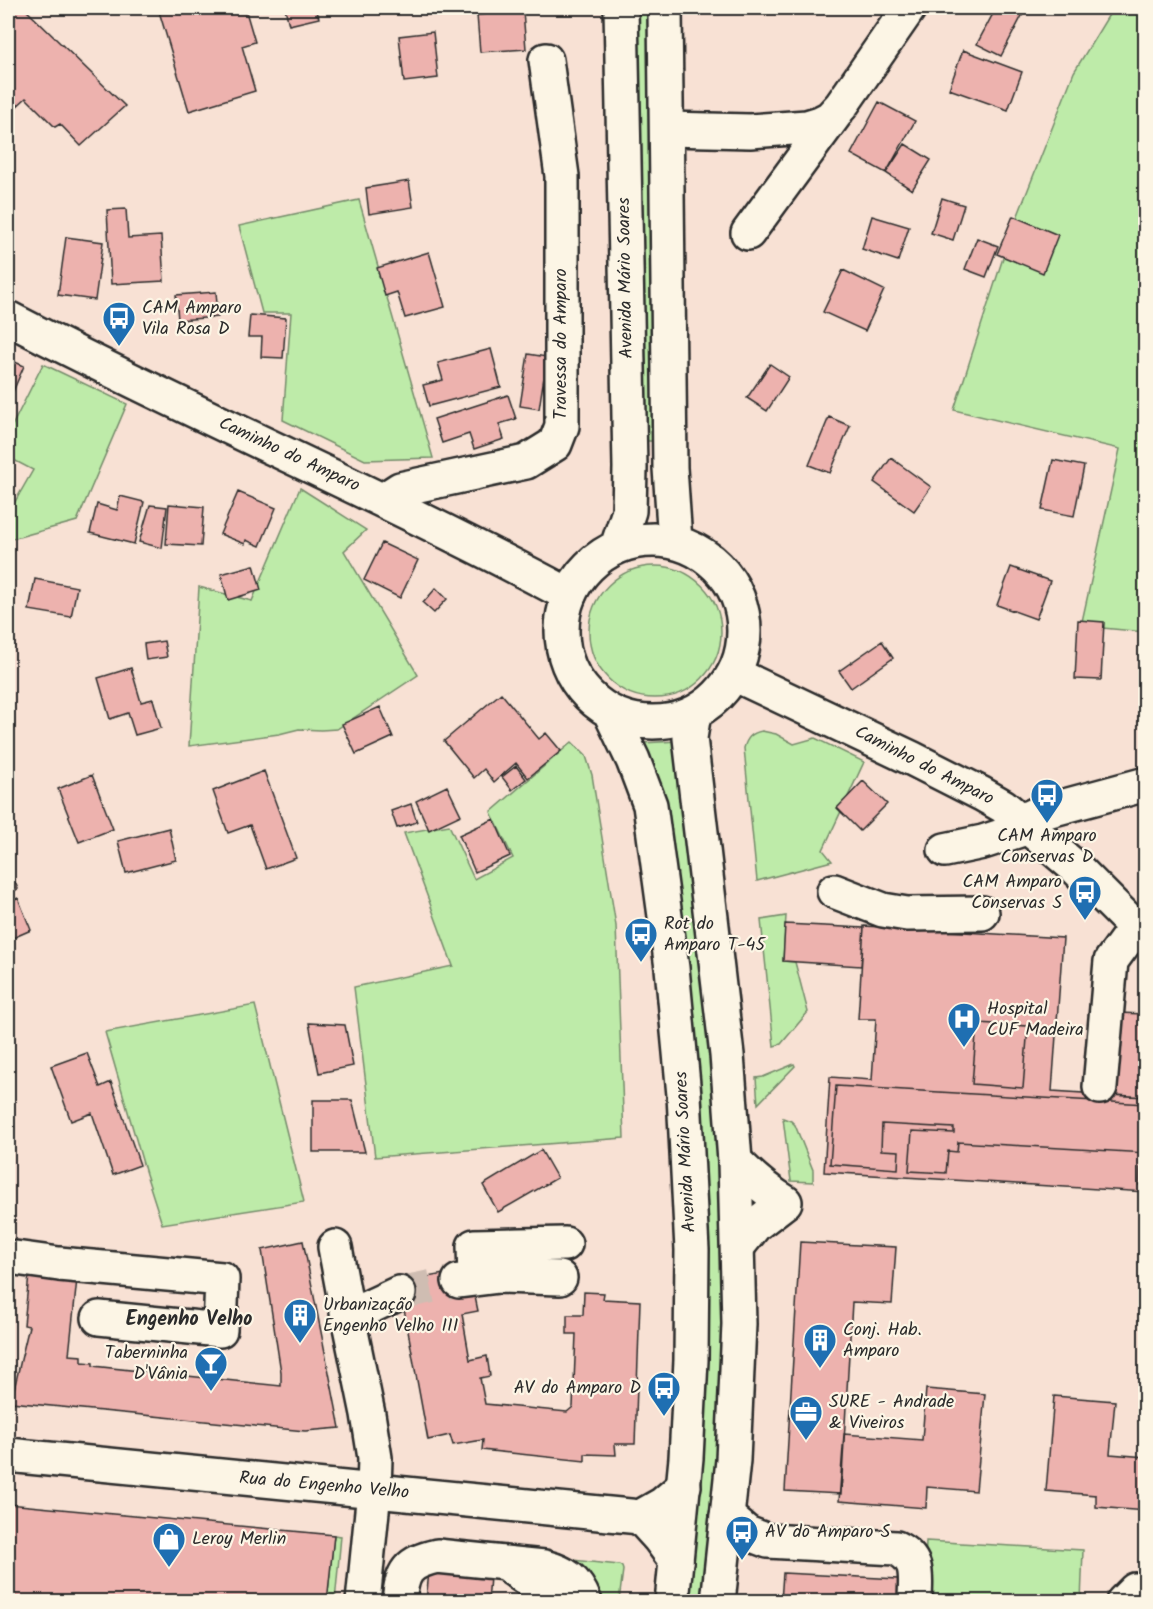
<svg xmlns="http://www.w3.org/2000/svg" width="1153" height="1609" font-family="Kalam,sans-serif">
  <rect width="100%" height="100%" fill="#f8e1d4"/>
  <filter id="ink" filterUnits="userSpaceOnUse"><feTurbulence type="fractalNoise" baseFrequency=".0167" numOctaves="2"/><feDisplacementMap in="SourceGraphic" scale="12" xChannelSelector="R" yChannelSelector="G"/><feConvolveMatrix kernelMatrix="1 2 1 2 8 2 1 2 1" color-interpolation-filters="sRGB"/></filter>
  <g filter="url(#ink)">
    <path fill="#beeba9" stroke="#748b6a" stroke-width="1.5" d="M635 8H649L656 441H643Z
      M1113 8H1145V632L1081 626 1120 449 954 410 1011 233 1074 72Z
      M359 200 433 458 365 460 283 420 291 313H262L239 226Z
      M43 364 127 404 77 521 8 540V514L33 470 8 457V434Z
      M300 488 366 530 344 551 418 675 337 729 321 730 299 729 279 734 189 746 199 587 252 601Z
      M589 632a66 66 0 1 1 132 0a66 66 0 1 1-132 0Z
      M762 731 776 734 794 744 815 738 864 762 823 850 832 861 757 881 744 748C747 738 751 733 762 731Z
      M678 741 715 1086 721 1180 723 1319 717 1459 702 1601H687C693 1554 699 1505 703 1457 708 1385 710 1312 708 1240 704 1094 682 948 666 803L652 762 642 743Z
      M572 742 586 756 592 775 616 926 624 1138 375 1157 354 987 453 966 404 833 449 825 474 879 513 858 491 812Z
      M786 916 783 961 795 962 808 1012 781 1044 774 1046 761 920Z
      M255 1005 304 1202 162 1224 146 1174 105 1032Z
      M794 1064 795 1066 758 1104 756 1078 763 1077Z
      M783 1118 791 1121 795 1125 813 1170V1182L791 1181Z
      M334 1535 341 1536 335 1601 327 1602Z
      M926 1541 1083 1550 1081 1601 924 1602Z
      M563 1559 619 1565 622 1567 623 1570 619 1601H595Z"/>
    <path fill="#edb2ae" stroke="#2b2b2b" stroke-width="1.5" d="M8 8H24L125 106 81 146 60 124 55 127 26 98 14 109 8 101Z
      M158 8H245L255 42 242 46 255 91 189 111Z
      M285 8H316L319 18 289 25Z
      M996 8H1026L1001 56 977 44Z
      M523 11 526 49 480 52 477 15Z
      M433 32 438 78 404 82 399 36Z
      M963 50 1022 72 1008 110 949 89Z
      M879 102 915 121 886 173 851 154Z
      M905 144 931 160 912 190 886 173Z
      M409 181 413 207 369 214 366 188Z
      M942 198 964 205 953 240 931 233Z
      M126 209 128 238 161 236 164 281 111 284 107 210Z
      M872 216 909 227 898 261 862 249Z
      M1013 216 1058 235 1043 273 997 254Z
      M66 237 103 242 95 300 58 295Z
      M977 238 998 246 986 277 965 269Z
      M429 252 445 307 405 318 397 292 385 296 377 268Z
      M843 270 884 290 865 331 823 312Z
      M216 292 218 317 178 320 176 295Z
      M250 315 286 318 283 358 261 357 262 337H248Z
      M491 349 501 387 429 406 423 385 443 380 438 363Z
      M528 354 547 357 539 409 520 406Z
      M8 359 24 366 8 403Z
      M770 364 789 377 767 411 747 398Z
      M508 395 516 419 499 424 504 439 474 449 469 434 442 443 434 419Z
      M829 417 850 426 830 473 809 465Z
      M891 458 931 487 914 511 874 482Z
      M1053 460 1084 466 1074 516 1042 510Z
      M238 492 276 508 260 546 246 540 245 544 220 534Z
      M120 496 144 502 134 544 90 533 97 504 117 510Z
      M169 504 204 507 201 546 166 544Z
      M150 505 167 507 162 548 139 542Z
      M382 543 418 560 400 598 364 580Z
      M254 565 261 590 228 600 221 574Z
      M1011 567 1050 581 1036 619 997 605Z
      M35 579 77 587 71 617 29 610Z
      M436 588 447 599 434 613 423 603Z
      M1078 620 1104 622 1101 680 1075 679Z
      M164 641 167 657 146 660 144 644Z
      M882 641 893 658 851 688 839 671Z
      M131 668 141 702 153 699 161 728 135 735 128 713 110 719 98 678Z
      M501 693 539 739 546 733 561 751 528 778 516 763 494 782 484 769 474 778 444 741Z
      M380 707 393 737 356 754 342 724Z
      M516 766 526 779 512 790 502 777Z
      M264 771 296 858 266 869 250 825 228 833 213 791Z
      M92 775 113 829 79 842 58 789Z
      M863 781 887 804 860 831 837 808Z
      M447 786 461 815 429 830 416 801Z
      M411 804 417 822 397 828 391 811Z
      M494 819 510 856 475 872 459 835Z
      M169 828 176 860 126 873 118 841Z
      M8 867 18 889 8 894Z
      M18 898 31 930 8 940V902Z
      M785 924 864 928 861 966 783 961Z
      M864 926 1063 938 1052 1091 1146 1097V1192L824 1172 830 1077 872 1080 876 1019H858Z
      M1117 1013 1146 1014V1097L1109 1095Z
      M309 1023 345 1025 353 1066 319 1073Z
      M977 1023 1028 1026 1023 1088 972 1084Z
      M87 1053 100 1087 111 1082 140 1165 113 1175 92 1113 71 1121 51 1066Z
      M836 1086 1146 1104V1153L958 1142 957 1152 948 1151 946 1173 909 1171 912 1131 954 1133V1128L882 1124 881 1150 899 1151 898 1169 830 1164Z
      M313 1100H352L365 1152H313Z
      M541 1150 557 1178 498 1212 483 1185Z
      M1146 1159V1185H1139L1140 1168H1145Z
      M303 1241 340 1428 305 1431 11 1402 29 1326 24 1325 29 1275 77 1279 69 1355 82 1356V1362L93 1363V1366L281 1386V1372L262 1250Z
      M800 1242 896 1247 892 1304 852 1302 841 1494 785 1491Z
      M455 1272 474 1292 478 1311 462 1314 470 1360 487 1356 490 1376 480 1378 485 1404 567 1412 573 1407 576 1334H567V1315H583L584 1292 604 1293 603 1299 640 1301 635 1444H615L616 1455 585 1454V1461L482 1450 483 1440 453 1445 450 1435 428 1440 399 1282Z
      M926 1389 985 1394 976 1491 927 1487 926 1508 839 1501 844 1434 922 1440Z
      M1054 1396 1115 1401 1110 1454 1146 1457V1511L1096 1507V1495L1046 1491Z
      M8 1504 334 1535 327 1602H8Z
      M429 1571 490 1577 488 1602H426Z
      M783 1573 898 1579V1602H781Z"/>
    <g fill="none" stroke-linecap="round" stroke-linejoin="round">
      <path stroke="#cfbdb2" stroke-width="33" stroke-dasharray="33 16" stroke-linecap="butt" d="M399 1293 459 1281"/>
      <defs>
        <path id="minor" d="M667 129 750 131 807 127 820 123 830 118 841 106 909 8
          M748 233 836 113
          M8 318C193 415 385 496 569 595
          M383 500 400 489 526 462 555 444 562 426V176L546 60
          M734 674 913 759 982 794 1003 806 1076 868 1146 938
          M1022 821 1039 813 1146 784
          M945 850 983 842 1029 827
          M834 891 883 910 907 914 982 913
          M1100 1087 1111 961 1135 928
          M735 1161C751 1177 765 1190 785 1202L755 1225 738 1246
          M335 1247 348 1317 368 1414 375 1458 374 1491 363 1602
          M8 1257 59 1264 222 1279 220 1330 99 1318
          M475 1279 474 1246 565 1244
          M459 1281 499 1276 560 1278
          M348 1317 399 1293
          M8 1455 640 1517 663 1504 684 1486
          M727 1516 747 1533 768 1541 896 1548C921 1560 915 1578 915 1602
          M640 1517 659 1538 676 1561
          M510 1567 560 1602
          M399 1602C402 1571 407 1563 437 1556L544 1567C567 1573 576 1580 585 1602
          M1123 1602 1135 1590H1146"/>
        <path id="major" d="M665 8 670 468 675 541
          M562 631a91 91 0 1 1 182 0a91 91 0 1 1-182 0Z
          M617 547 629 511 630 468 621 8
          M610 712 633 760 650 805 672 968 684 1095 692 1250 691 1360 686 1458 672 1602
          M694 713 690 738 727 1055 735 1161 739 1324 735 1415 733 1460 718 1602"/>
      </defs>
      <use href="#minor" stroke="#2b2b2b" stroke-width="38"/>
      <use href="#major" stroke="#2b2b2b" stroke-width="38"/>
      <use href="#minor" stroke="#fcf5e5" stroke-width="33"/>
      <use href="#major" stroke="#fcf5e5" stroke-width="33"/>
    </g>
  </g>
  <defs>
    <symbol id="bus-pin" viewBox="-11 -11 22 30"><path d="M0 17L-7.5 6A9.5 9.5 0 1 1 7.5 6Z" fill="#1f6fb2" stroke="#fcf5e5"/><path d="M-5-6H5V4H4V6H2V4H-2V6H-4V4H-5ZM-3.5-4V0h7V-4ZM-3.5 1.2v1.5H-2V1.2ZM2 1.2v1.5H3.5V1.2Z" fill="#fff"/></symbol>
    <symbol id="hospital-pin" viewBox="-11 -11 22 30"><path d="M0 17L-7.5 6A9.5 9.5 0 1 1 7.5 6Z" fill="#1f6fb2" stroke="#fcf5e5"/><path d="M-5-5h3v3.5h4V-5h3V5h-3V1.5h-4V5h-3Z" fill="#fff"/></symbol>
    <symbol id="building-pin" viewBox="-11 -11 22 30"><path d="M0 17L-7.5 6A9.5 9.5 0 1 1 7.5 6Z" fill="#1f6fb2" stroke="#fcf5e5"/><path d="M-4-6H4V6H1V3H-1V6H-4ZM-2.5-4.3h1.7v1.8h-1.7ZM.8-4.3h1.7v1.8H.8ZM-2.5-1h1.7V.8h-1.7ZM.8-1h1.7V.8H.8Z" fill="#fff"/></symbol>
    <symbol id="bar-pin" viewBox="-11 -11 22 30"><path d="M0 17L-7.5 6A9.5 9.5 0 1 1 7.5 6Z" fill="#1f6fb2" stroke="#fcf5e5"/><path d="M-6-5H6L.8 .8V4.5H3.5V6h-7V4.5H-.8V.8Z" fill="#fff"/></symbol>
    <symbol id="office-pin" viewBox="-11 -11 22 30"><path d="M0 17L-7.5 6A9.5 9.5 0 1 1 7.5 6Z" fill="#1f6fb2" stroke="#fcf5e5"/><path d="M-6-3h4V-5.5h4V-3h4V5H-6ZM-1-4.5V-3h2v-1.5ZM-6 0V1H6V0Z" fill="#fff"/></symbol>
    <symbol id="shop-pin" viewBox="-11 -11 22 30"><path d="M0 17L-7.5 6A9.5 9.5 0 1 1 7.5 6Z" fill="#1f6fb2" stroke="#fcf5e5"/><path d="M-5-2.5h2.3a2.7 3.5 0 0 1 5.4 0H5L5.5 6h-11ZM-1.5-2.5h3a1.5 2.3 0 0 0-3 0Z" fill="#fff"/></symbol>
  </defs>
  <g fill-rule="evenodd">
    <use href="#bus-pin" x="100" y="299" width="38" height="52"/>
    <use href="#bus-pin" x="1028" y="776" width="38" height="52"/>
    <use href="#bus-pin" x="1066" y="873" width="38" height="52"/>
    <use href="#bus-pin" x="622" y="915" width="38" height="52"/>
    <use href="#hospital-pin" x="945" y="1000" width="38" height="52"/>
    <use href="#building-pin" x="281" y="1296" width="38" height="52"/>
    <use href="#building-pin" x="801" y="1321" width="38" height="52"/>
    <use href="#bar-pin" x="192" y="1344" width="38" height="52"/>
    <use href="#bus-pin" x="645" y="1369" width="38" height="52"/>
    <use href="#office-pin" x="787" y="1393" width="38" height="52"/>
    <use href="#bus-pin" x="723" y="1513" width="38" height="52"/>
    <use href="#shop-pin" x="150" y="1520" width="38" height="52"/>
  </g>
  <g text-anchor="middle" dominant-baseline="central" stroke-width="4.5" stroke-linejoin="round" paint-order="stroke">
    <g font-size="18" fill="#2b2b2b" stroke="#fcf5e5">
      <text transform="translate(626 278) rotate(-91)">Avenida Mário Soares</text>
      <text transform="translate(561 344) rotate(-90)">Travessa do Amparo</text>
      <text transform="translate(289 455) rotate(25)">Caminho do Amparo</text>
      <text transform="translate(924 766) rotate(27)">Caminho do Amparo</text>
      <text transform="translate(686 1152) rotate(-93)">Avenida Mário Soares</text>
      <text transform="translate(324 1486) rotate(5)">Rua do Engenho Velho</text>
    </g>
    <g font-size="18" fill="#2b2b2b" stroke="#fcf5e5" text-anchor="start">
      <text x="142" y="308">CAM Amparo<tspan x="142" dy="21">Vila Rosa D</tspan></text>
      <text x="1047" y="836" text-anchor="middle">CAM Amparo<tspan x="1047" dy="21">Conservas D</tspan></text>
      <text x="1062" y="882" text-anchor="end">CAM Amparo<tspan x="1062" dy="21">Conservas S</tspan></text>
      <text x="664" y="924">Rot do<tspan x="664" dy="21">Amparo T-45</tspan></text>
      <text x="987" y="1009">Hospital<tspan x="987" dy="21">CUF Madeira</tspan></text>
      <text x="323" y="1305">Urbanização<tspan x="323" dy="21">Engenho Velho III</tspan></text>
      <text x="843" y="1330">Conj. Hab.<tspan x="843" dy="21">Amparo</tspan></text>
      <text x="188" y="1353" text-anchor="end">Taberninha<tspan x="188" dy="21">D'Vânia</tspan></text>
      <text x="641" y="1388" text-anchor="end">AV do Amparo D</text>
      <text x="829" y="1402">SURE - Andrade<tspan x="829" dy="21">&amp; Viveiros</tspan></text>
      <text x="765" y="1532">AV do Amparo S</text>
      <text x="192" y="1539">Leroy Merlin</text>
    </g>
    <g font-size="20" font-weight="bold" fill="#2b2b2b" stroke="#fcf5e5">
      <text x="189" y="1320">Engenho Velho</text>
    </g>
  </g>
  <rect width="1153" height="1609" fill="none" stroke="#fcf5e5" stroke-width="30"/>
  <rect x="15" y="15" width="1123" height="1579" fill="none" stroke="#2b2b2b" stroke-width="2" filter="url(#ink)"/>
</svg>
